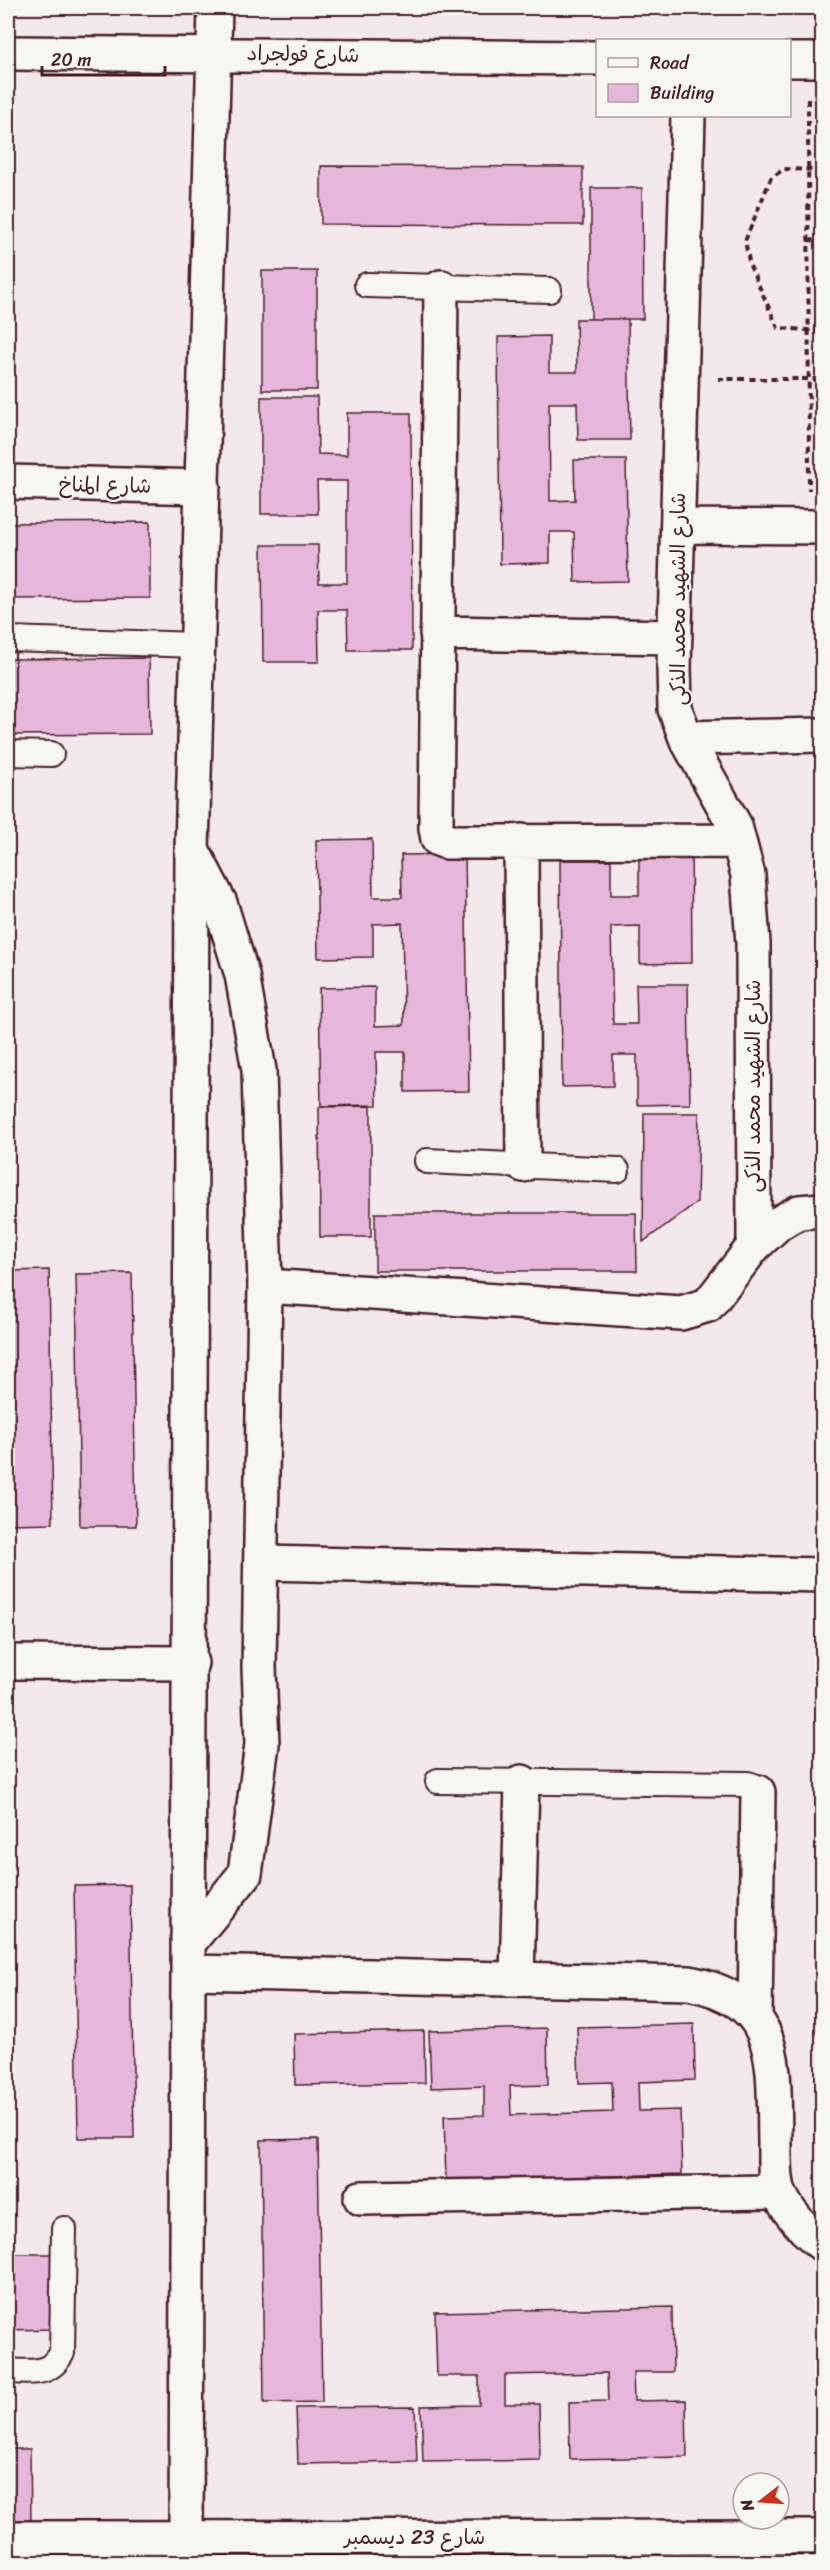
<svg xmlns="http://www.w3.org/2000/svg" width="830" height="2570" font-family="Sriracha,'Playpen Sans Arabic',sans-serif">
  <rect width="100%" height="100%" fill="#f3e9ed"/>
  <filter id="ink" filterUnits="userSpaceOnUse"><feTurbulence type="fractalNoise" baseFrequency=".0167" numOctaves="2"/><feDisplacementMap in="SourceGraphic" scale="12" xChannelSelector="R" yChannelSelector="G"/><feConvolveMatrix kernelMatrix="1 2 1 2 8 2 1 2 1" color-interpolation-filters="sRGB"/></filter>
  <g filter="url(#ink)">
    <path fill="#e6b7da" stroke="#4a1f2b" stroke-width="1.5" d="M321 166 583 167V225L321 224Z
      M591 188H642L643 319H591Z
      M262 271H317V390H262Z
      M576 319H628L630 440H578L577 403H549L550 501 575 500 574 460H626L628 581 575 582 574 532H550V563L500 564 498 337 549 336V372H577Z
      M261 397H317L318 454 347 455V413H411L412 650H348L347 610H318L319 662H263L262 545H318L319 583H347V481H317L318 514H261Z
      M150 522V598L8 599V523Z
      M149 658 150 734 8 735V659Z
      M372 839 373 897H402L401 855 465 854 469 1091 405 1092V1052H376L377 1105 321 1106 319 988 375 987V1026L404 1025 402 923 373 924V957L318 958 316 840Z
      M691 842 692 963 640 964V926L611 927 613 1024H637L636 984H688L690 1104 637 1105V1055H613V1086L562 1087 560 860H611V895H639V843Z
      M371 1106V1237H320L319 1107Z
      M644 1113H699L697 1202 643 1242Z
      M375 1213H636L637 1271H375Z
      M49 1270 53 1523 8 1524V1271Z
      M132 1273 136 1526H80L76 1274Z
      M130 1885 134 2138H78L74 1886Z
      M694 2024 695 2080 638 2082 639 2111 680 2110 682 2174 446 2181 444 2116 484 2115V2086L431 2088 429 2031 547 2028 548 2085 510 2086 511 2115 613 2112 612 2082 579 2083 577 2027Z
      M424 2031 425 2083 295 2085 294 2034Z
      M318 2139 322 2402 264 2403 261 2140Z
      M8 2254H53L54 2329 8 2330Z
      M672 2307 673 2372H633L634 2401 686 2400 687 2457 570 2459 569 2402 608 2401 607 2373 505 2375V2404H539L540 2460 423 2462 421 2406 479 2405V2376H437L435 2312Z
      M415 2407 417 2462 298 2464 296 2408Z
      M8 2449H30L31 2524H8Z"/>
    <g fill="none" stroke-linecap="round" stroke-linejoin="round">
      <defs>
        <path id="service" d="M367 285 549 290
          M8 639 198 645
          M8 753 51 754
          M427 1161 617 1170
          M438 1781 748 1784 754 1786 758 1792
          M8 2371C30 2372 50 2376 62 2353L64 2229"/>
        <path id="minor" d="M688 116 674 668 675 709 686 738 735 826 748 875 753 943 754 1246
          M441 287 436 828 438 839 446 842 739 841
          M8 482 203 487
          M678 526 822 527
          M437 633 675 637
          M686 738 822 735
          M521 841 523 1165
          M265 1286 681 1313 708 1305 754 1246 779 1223 799 1212 822 1210
          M262 1563 822 1575
          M8 1662 191 1663
          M190 1972 689 1983C783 2001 773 2064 775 2142 775 2158 774 2177 779 2192 784 2205 795 2219 805 2229 811 2234 816 2240 822 2244
          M517 1978 522 1782
          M755 2015 758 1792
          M361 2198 779 2192"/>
        <path id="tertiary" d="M8 53 598 58
          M790 60H822
          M190 1941 245 1874 262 1744 259 1667 265 1286 259 1070 242 975 220 903 195 855
          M186 2538 192 850 215 8"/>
        <path id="primary" d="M8 2538 822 2537"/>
      </defs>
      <use href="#service" stroke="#4a1f2b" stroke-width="28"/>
      <use href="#minor" stroke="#4a1f2b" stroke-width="38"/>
      <use href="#tertiary" stroke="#4a1f2b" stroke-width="38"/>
      <use href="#primary" stroke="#4a1f2b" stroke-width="38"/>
      <path stroke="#4a1f2b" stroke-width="4" stroke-dasharray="6 4.5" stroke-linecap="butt" d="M808 99 809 490
        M822 170 784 169 771 178 745 241 750 266 778 328 822 331
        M808 240 822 241
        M718 379H822"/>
      <use href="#service" stroke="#f6f6f2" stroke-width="24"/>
      <use href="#minor" stroke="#f6f6f2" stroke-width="33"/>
      <use href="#tertiary" stroke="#f6f6f2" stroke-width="33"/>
      <use href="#primary" stroke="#f6f6f2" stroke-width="33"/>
    </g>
  </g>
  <g text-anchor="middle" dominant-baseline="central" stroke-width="4.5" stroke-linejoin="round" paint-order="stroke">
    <g font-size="21" fill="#4a1f2b" stroke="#f6f6f2">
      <text transform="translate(303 54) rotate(1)">شارع فولجراد</text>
      <text transform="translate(105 485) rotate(1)">شارع المناخ</text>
      <text transform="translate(678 599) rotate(-90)">شارع الشهيد محمد الذكى</text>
      <text transform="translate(753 1086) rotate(-90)">شارع الشهيد محمد الذكى</text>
      <text x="415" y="2537">شارع 23 ديسمبر</text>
    </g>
  </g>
  <rect width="830" height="2570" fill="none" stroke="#f6f6f2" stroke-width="30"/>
  <rect x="15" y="15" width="800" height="2540" fill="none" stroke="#4a1f2b" stroke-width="2" filter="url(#ink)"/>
  <rect x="596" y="39" width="195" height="78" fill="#f6f6f2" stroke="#b1a0a2" stroke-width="1.5"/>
  <rect x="608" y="58" width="30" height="9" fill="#f6f6f2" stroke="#b1a0a2" stroke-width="1.5"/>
  <text x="650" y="69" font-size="18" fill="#4a1f2b">Road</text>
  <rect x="608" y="84" width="30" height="18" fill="#e6b7da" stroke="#b1a0a2" stroke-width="1.5"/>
  <text x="650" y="99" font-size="18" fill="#4a1f2b">Building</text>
  <g transform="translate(761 2501) rotate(253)"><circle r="28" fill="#f6f6f2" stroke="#b1a0a2" stroke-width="1.5"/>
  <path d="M0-4.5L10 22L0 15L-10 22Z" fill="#c8321e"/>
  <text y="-9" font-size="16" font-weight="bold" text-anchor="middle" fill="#4a1f2b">N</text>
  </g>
  <path d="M42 66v9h123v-9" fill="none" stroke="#4a1f2b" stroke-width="3"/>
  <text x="51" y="66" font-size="18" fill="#4a1f2b" stroke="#f6f6f2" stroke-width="4.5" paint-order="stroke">20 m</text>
</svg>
